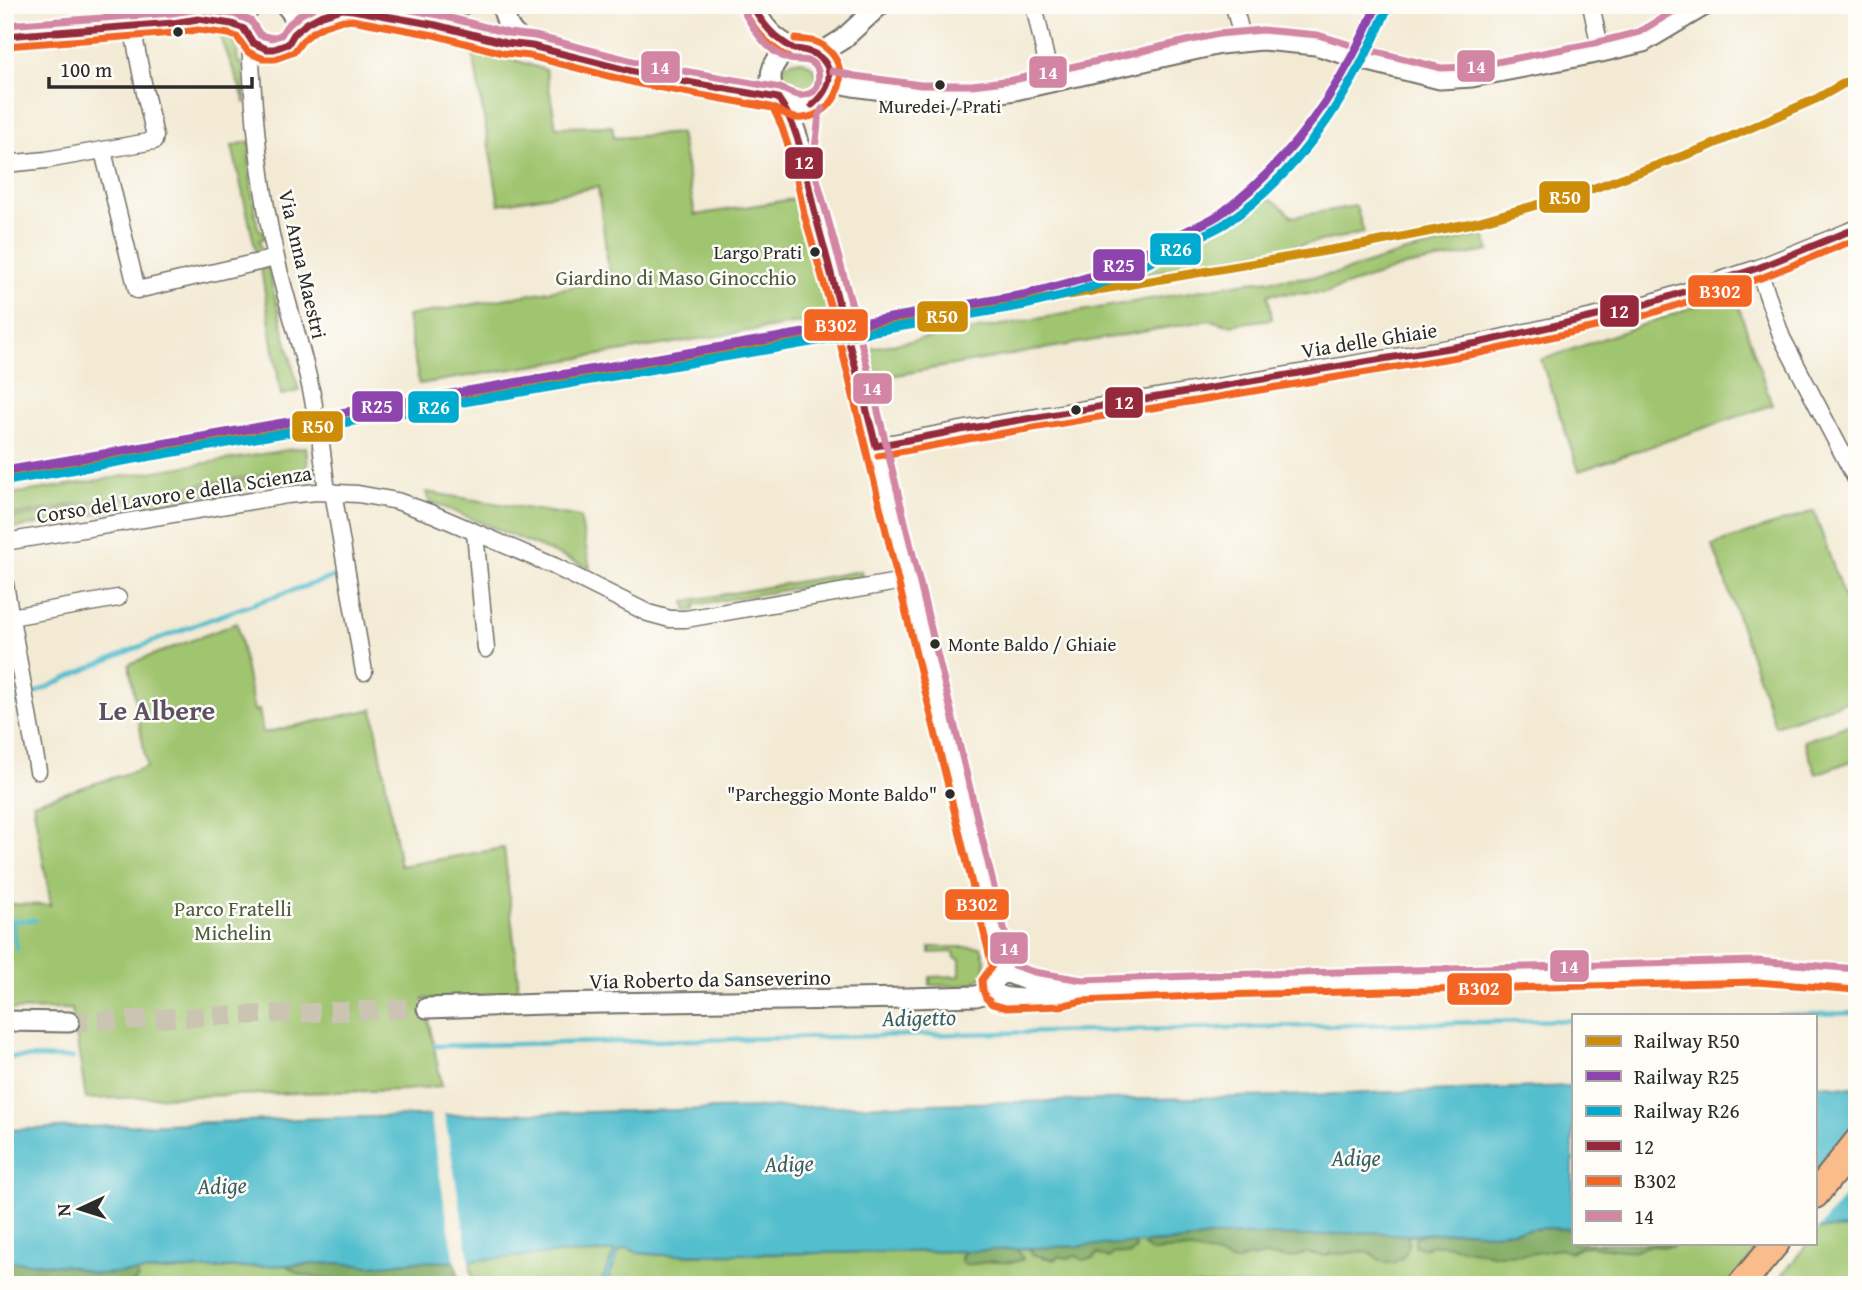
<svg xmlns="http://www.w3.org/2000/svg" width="1862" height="1290" font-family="'Gentium Book Plus',serif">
  <rect width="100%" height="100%" fill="#fdfcf7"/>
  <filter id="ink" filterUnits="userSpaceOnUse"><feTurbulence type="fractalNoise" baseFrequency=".0143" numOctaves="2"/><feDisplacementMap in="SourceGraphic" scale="14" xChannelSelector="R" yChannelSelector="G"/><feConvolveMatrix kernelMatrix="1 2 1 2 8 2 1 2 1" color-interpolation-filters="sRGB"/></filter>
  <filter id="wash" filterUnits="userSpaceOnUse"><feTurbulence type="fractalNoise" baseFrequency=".00686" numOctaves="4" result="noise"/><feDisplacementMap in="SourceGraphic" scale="28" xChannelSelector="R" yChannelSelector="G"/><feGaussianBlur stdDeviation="1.57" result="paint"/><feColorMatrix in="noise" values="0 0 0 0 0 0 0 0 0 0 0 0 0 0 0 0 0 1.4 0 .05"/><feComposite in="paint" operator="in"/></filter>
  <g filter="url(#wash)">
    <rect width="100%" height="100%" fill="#f3ead4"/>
    <path fill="#a0c570" stroke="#66784e" stroke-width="2" d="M219 32C237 38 237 45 238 63H242L246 104Z
      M472 49 492 53 546 70 556 127 612 126 614 138 680 133 695 215 800 198 819 270 822 269 836 317 419 384 407 316 610 280 598 187 499 204Z
      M779 80a19 19 0 1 1 38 0a19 19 0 1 1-38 0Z
      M250 141C248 171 252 199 258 228L263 232 265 238 259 240 263 255 257 256 232 146Z
      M1255 193 1280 205 1292 217 1356 206 1364 233 1133 276 1127 272C1172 248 1215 223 1255 193Z
      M1484 235 1489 251 1405 266 1325 293 1268 294 1272 319 1228 325 1210 320 873 379 865 349 1247 282 1322 276 1338 273 1402 253Z
      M261 268H267L268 269 299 391 281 395Z
      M1734 293 1772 405 1579 471 1541 360Z
      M306 447 308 467 301 476 276 480 273 473 7 516 5 514V495Z
      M272 476 275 482 256 485V487L10 529V533H5V519Z
      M426 492 580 517 590 568 429 501Z
      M1814 511 1857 635V698L1775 726 1713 545Z
      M861 571 862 577 695 605V610L687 611 685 601Z
      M237 623 254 711 259 710 263 733 373 709 400 866 504 848 518 979V1000L424 999 442 1086 406 1090 86 1099 72 1009 5 1010V904L51 905 33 803 147 767 129 664Z
      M1857 722V759L1816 774 1804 741Z
      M930 947H981C983 953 987 962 985 969 980 991 947 985 930 985V977L960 976V959L955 958 954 952 930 953Z
      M1857 1228V1285H1774L1808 1243H1815V1234L1818 1229Z
      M1573 1229V1243H1763L1729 1285H473L470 1261C501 1258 532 1254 563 1253 585 1252 606 1254 628 1248L638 1253 661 1255 973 1251 1185 1241 1214 1236 1420 1235 1442 1232Z
      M5 1261 96 1274 334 1263 455 1262 460 1285H5Z"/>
    <path fill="#80aa62" stroke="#566a46" stroke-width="2" d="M1543 1228 1573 1229V1243H1676L1672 1247 1648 1246 1632 1251 1588 1246 1580 1247 1570 1252 1560 1249 1529 1254 1498 1255 1444 1245H1432L1424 1248 1415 1246V1238L1420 1235 1466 1231 1491 1233Z
      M1366 1232 1407 1235C1413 1249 1400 1267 1384 1262 1377 1259 1373 1253 1365 1252 1353 1250 1345 1256 1332 1253L1325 1256 1306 1253 1292 1258 1265 1256 1247 1258 1234 1262C1210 1252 1179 1245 1153 1252L1144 1246 1146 1243 1185 1241 1214 1236Z
      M1133 1243 1136 1246 1135 1250 1129 1255 1114 1253 1109 1258 1097 1254 1094 1258 1082 1260 1077 1256 1067 1258 1059 1256 1054 1260 1031 1254 1030 1250 1035 1248Z
      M1017 1249 1023 1259C1012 1265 1000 1261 988 1262 979 1263 972 1265 963 1264L961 1260 962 1254 966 1251Z
      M5 1261 70 1266 96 1274 138 1272 137 1279 132 1285H74L62 1282 47 1285 31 1279 20 1282H5Z
      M417 1261 455 1262 458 1276 441 1280 430 1278 377 1280 360 1283 344 1282 299 1274 287 1266 334 1263 374 1266Z"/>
    <path fill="#52becd" stroke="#3e747c" stroke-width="2" d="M1815 1084 1857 1088V1228L1815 1229Z
      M1573 1086V1229L1543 1228 1491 1233 1466 1231 1407 1235 1366 1232 1314 1236 1253 1235 1214 1236 1185 1241 973 1251 661 1255 638 1253 628 1248 620 1250 606 1285H600L615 1251 580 1254 563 1253 456 1262 417 1261 374 1266 334 1263 96 1274 70 1266 5 1261V1130L325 1118 1280 1096Z"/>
    <path fill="#f3ead4" d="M430 1112H444L470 1265 456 1266 444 1201Z
      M1857 1128V1180L1815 1233V1180Z"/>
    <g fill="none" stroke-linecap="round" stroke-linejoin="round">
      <path stroke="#52becd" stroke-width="4.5" d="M5 708C112 653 226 611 340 575
        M5 921 35 920
        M12 921 17 949
        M1777 1015 1857 1013
        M434 1046 1573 1020
        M5 1057 73 1058"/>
    </g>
  </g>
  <g filter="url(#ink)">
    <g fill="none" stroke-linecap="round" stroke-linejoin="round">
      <path stroke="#cbc4b2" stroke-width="16" stroke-dasharray="16 8" stroke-linecap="butt" d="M314 405 321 444"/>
      <path stroke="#cbc4b2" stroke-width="19" stroke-dasharray="19 10" stroke-linecap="butt" d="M845 319 852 350
        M69 1022 427 1008"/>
      <defs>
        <path id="minor" d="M1034 5 1051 82
          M1232 5 1235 10 1243 40
          M1591 5 1601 52
          M250 40C253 111 259 184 275 253 286 304 305 353 314 405
          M103 151 137 290 276 258
          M5 164 46 160 154 141 155 136 145 93 132 26
          M1758 268 1782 338 1857 481
          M321 444 327 492
          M876 446 966 429 1478 343 1637 307 1758 268 1857 228
          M333 492 364 672
          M475 533 486 649
          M5 542 287 495 317 492 358 494 397 501 433 514 554 566 648 613 670 619H686L909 580
          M5 584 38 771
          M5 618 118 598"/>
        <path id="tertiary" d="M251 5 244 17 246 34 253 43 267 49 278 48 288 44 294 34 307 23 320 16 331 11 347 9 436 25 506 43 532 46 642 74 725 88 778 98
          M285 5C294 13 297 23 294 34
          M411 5 438 9 461 5
          M502 5C507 27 510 34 530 45
          M752 5C764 27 771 37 794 49
          M5 36 184 22C202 18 217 8 235 5
          M771 78a29 29 0 1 1 58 0a29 29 0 1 1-58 0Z
          M819 54 843 39 880 5
          M830 81 853 86 920 95 973 96 1015 90 1220 44 1262 40 1316 45 1361 59 1440 79 1472 77 1601 52 1643 42 1705 5
          M779 99C802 130 804 172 814 208 823 245 834 282 845 319
          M852 350 977 857 1004 973
          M1081 991 1031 982 1008 973 998 975 992 984 996 994C1011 1004 1063 995 1081 991L1219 985 1757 971 1857 980
          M427 1008 545 1004 908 998 976 996 994 991
          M5 1021 69 1022"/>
        <path id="trunk" d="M1815 1195 1857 1142
          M1741 1285 1776 1243"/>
      </defs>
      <use href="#minor" stroke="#716e66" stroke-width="19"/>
      <use href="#tertiary" stroke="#716e66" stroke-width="23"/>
      <use href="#trunk" stroke="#716e66" stroke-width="30"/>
      <use href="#minor" stroke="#fff" stroke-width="16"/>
      <use href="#tertiary" stroke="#fff" stroke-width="19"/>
      <use href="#trunk" stroke="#fabc8b" stroke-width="26"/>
      <defs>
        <path id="bus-1" d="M752 5C763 25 774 38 794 49
          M5 36 173 23 198 19 232 24 244 29 253 43 267 49H274L288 44 294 34 307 23 320 16 342 9 353 10 436 25 506 43 532 46 642 74 778 98C802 132 805 174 815 214 836 291 856 368 876 446
          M794 49C832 51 841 81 812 105
          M876 446 966 429 1478 343 1637 307 1758 268 1857 228"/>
        <path id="bus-2" d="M743 10C755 31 768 46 789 58
          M6 46 174 33 198 30 229 34 237 37 248 52 264 59H275L294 52 302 41 313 32 324 26 343 20H352L434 35 503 53 530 56 640 84 773 108 782 127 793 161 804 214 835 322 992 966 982 980 983 990 986 998 992 1004 1006 1008 1060 1006 1082 1001 1219 995 1757 982 1856 990
          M751 103C758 104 766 105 773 108 784 112 790 120 803 118 838 114 854 70 826 48 817 40 807 40 795 39
          M878 456 968 439 1480 353 1640 317 1761 278 1857 239"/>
        <path id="bus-3" d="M386 5 439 15 508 33 535 36 644 64 780 88C792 93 800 99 813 92 820 85 822 68 811 62 805 59 796 61 789 59 766 51 754 30 743 10
          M5 25 172 13 198 9 234 14 251 21 260 35 272 38 281 35 286 27 301 14 319 5
          M832 71 855 76 921 85H972L1013 80 1218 34 1262 30 1318 35 1364 49 1441 68 1471 67 1599 42 1639 32 1684 5
          M822 109 819 115 814 158 815 172 855 317 1013 965 1034 972 1082 980 1219 975 1757 961 1857 969"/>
      </defs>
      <use href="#bus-1" stroke="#fdfcf7" stroke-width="12"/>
      <use href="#bus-2" stroke="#fdfcf7" stroke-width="12"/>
      <use href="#bus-3" stroke="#fdfcf7" stroke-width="12"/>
      <use href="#bus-1" stroke="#95293b" stroke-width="7"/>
      <use href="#bus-2" stroke="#f26522" stroke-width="7"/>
      <use href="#bus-3" stroke="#d286a3" stroke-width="7"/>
      <defs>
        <path id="rail-1" d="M5 478 339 423 823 337 1366 244 1477 222 1589 190 1705 148 1818 98 1857 76"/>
        <path id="rail-2" d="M5 471 1023 295C1047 289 1071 283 1095 275 1125 264 1153 248 1181 234 1195 227 1211 221 1223 212 1294 159 1342 86 1377 5"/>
        <path id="rail-3" d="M7 481 1025 305C1049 299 1073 294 1096 285 1127 275 1155 260 1183 245 1197 237 1212 232 1226 223 1301 172 1352 91 1387 9"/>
      </defs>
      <use href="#rail-1" stroke="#fdfcf7" stroke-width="14"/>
      <use href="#rail-2" stroke="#fdfcf7" stroke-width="14"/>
      <use href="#rail-3" stroke="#fdfcf7" stroke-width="14"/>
      <use href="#rail-1" stroke="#ce8d09" stroke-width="9"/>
      <use href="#rail-2" stroke="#8e44ad" stroke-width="9"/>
      <use href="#rail-3" stroke="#00a9ce" stroke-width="9"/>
    </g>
  </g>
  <g fill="#2b2b2b" stroke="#fdfcf7" stroke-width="2.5">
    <circle cx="178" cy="32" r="6"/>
    <circle cx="940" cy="85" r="6"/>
    <circle cx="815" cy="252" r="6"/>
    <circle cx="1076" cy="410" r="6"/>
    <circle cx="935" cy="644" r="6"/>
    <circle cx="950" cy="794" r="6"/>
  </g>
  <g text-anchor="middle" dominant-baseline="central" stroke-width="5" stroke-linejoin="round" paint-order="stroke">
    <g font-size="19" fill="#2b2b2b" stroke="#fdfcf7" text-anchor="end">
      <text x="940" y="106" text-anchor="middle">Muredei / Prati</text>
      <text x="802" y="252">Largo Prati</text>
      <text x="948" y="644" text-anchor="start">Monte Baldo / Ghiaie</text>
      <text x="937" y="794">"Parcheggio Monte Baldo"</text>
    </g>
    <g font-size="21" fill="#2b2b2b" stroke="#fdfcf7">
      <text transform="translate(303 264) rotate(77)">Via Anna Maestri</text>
      <text transform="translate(1369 340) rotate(-9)">Via delle Ghiaie</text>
      <text transform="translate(174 494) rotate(-9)">Corso del Lavoro e della Scienza</text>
      <text transform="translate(710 979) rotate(-1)">Via Roberto da Sanseverino</text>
    </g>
    <g font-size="21" fill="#4e5940" stroke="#fdfcf7">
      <text x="676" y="277">Giardino di Maso Ginocchio</text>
      <text x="233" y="908">Parco Fratelli<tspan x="233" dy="24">Michelin</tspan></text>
    </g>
    <g font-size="23" font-style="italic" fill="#395e64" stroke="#fdfcf7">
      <text transform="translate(919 1017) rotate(-1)">Adigetto</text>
      <text x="1356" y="1157">Adige</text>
      <text transform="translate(789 1163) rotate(-2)">Adige</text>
      <text transform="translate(222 1185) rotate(-2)">Adige</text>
    </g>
    <g font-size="28" font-weight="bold" fill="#5e5062" stroke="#fdfcf7">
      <text x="157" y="709">Le Albere</text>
    </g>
  </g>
  <g stroke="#fdfcf7" stroke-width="2.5">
    <rect x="1456" y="49" width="40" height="34" rx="7" fill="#d286a3"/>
    <rect x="640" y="50" width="41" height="34" rx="7" fill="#d286a3"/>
    <rect x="1028" y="55" width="40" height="34" rx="7" fill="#d286a3"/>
    <rect x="784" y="146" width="40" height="34" rx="7" fill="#95293b"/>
    <rect x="1538" y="180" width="53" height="34" rx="7" fill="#ce8d09"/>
    <rect x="1149" y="232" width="53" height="34" rx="7" fill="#00a9ce"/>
    <rect x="1092" y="248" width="54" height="34" rx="7" fill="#8e44ad"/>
    <rect x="1687" y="274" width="66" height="34" rx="7" fill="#f26522"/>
    <rect x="1599" y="294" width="41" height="34" rx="7" fill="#95293b"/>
    <rect x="916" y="300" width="53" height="33" rx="7" fill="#ce8d09"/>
    <rect x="803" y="308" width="66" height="34" rx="7" fill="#f26522"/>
    <rect x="852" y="372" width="41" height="33" rx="7" fill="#d286a3"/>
    <rect x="1104" y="386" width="40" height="33" rx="7" fill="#95293b"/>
    <rect x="351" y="390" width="53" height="33" rx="7" fill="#8e44ad"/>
    <rect x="407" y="390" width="53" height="34" rx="7" fill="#00a9ce"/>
    <rect x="291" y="410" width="53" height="33" rx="7" fill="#ce8d09"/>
    <rect x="944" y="888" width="66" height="33" rx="7" fill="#f26522"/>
    <rect x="989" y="931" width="40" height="34" rx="7" fill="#d286a3"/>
    <rect x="1549" y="949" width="41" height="34" rx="7" fill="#d286a3"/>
    <rect x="1446" y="972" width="67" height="34" rx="7" fill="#f26522"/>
  </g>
  <g font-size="19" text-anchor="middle" font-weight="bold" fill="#fff">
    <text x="1476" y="73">14</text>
    <text x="660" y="74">14</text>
    <text x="1048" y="79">14</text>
    <text x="804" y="169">12</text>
    <text x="1565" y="204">R50</text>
    <text x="1176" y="256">R26</text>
    <text x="1119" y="272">R25</text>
    <text x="1720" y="298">B302</text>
    <text x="1619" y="318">12</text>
    <text x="942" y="323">R50</text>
    <text x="836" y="332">B302</text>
    <text x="872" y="395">14</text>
    <text x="1124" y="409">12</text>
    <text x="377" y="413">R25</text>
    <text x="434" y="414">R26</text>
    <text x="318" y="433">R50</text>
    <text x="977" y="911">B302</text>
    <text x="1009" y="955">14</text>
    <text x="1569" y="973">14</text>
    <text x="1479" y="995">B302</text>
  </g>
  <rect width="1862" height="1290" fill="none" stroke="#fdfcf7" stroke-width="28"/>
  <rect x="1572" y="1014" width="245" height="231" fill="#fdfcf7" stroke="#a9a8a5" stroke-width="2"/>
  <rect x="1586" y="1036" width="35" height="10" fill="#ce8d09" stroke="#a9a8a5" stroke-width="2"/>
  <text x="1634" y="1048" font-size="21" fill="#2b2b2b">Railway R50</text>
  <rect x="1586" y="1071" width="35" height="10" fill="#8e44ad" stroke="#a9a8a5" stroke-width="2"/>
  <text x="1634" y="1084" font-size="21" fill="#2b2b2b">Railway R25</text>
  <rect x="1586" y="1106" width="35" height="10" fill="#00a9ce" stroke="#a9a8a5" stroke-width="2"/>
  <text x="1634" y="1118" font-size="21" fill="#2b2b2b">Railway R26</text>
  <rect x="1586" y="1141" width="35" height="10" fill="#95293b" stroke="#a9a8a5" stroke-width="2"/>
  <text x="1634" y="1154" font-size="21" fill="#2b2b2b">12</text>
  <rect x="1586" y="1176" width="35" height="10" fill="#f26522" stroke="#a9a8a5" stroke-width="2"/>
  <text x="1634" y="1188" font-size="21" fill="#2b2b2b">B302</text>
  <rect x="1586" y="1211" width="35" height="10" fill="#d286a3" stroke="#a9a8a5" stroke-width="2"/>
  <text x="1634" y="1224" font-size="21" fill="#2b2b2b">14</text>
  <g transform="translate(80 1209) rotate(266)" stroke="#fdfcf7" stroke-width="5" paint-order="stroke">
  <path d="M0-5L12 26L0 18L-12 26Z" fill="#2b2b2b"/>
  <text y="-10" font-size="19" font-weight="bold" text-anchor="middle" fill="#2b2b2b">N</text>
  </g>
  <path d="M49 77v10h203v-10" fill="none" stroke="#2b2b2b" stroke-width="3.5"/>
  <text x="60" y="77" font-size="21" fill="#2b2b2b" stroke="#fdfcf7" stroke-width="5" paint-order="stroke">100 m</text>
</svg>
